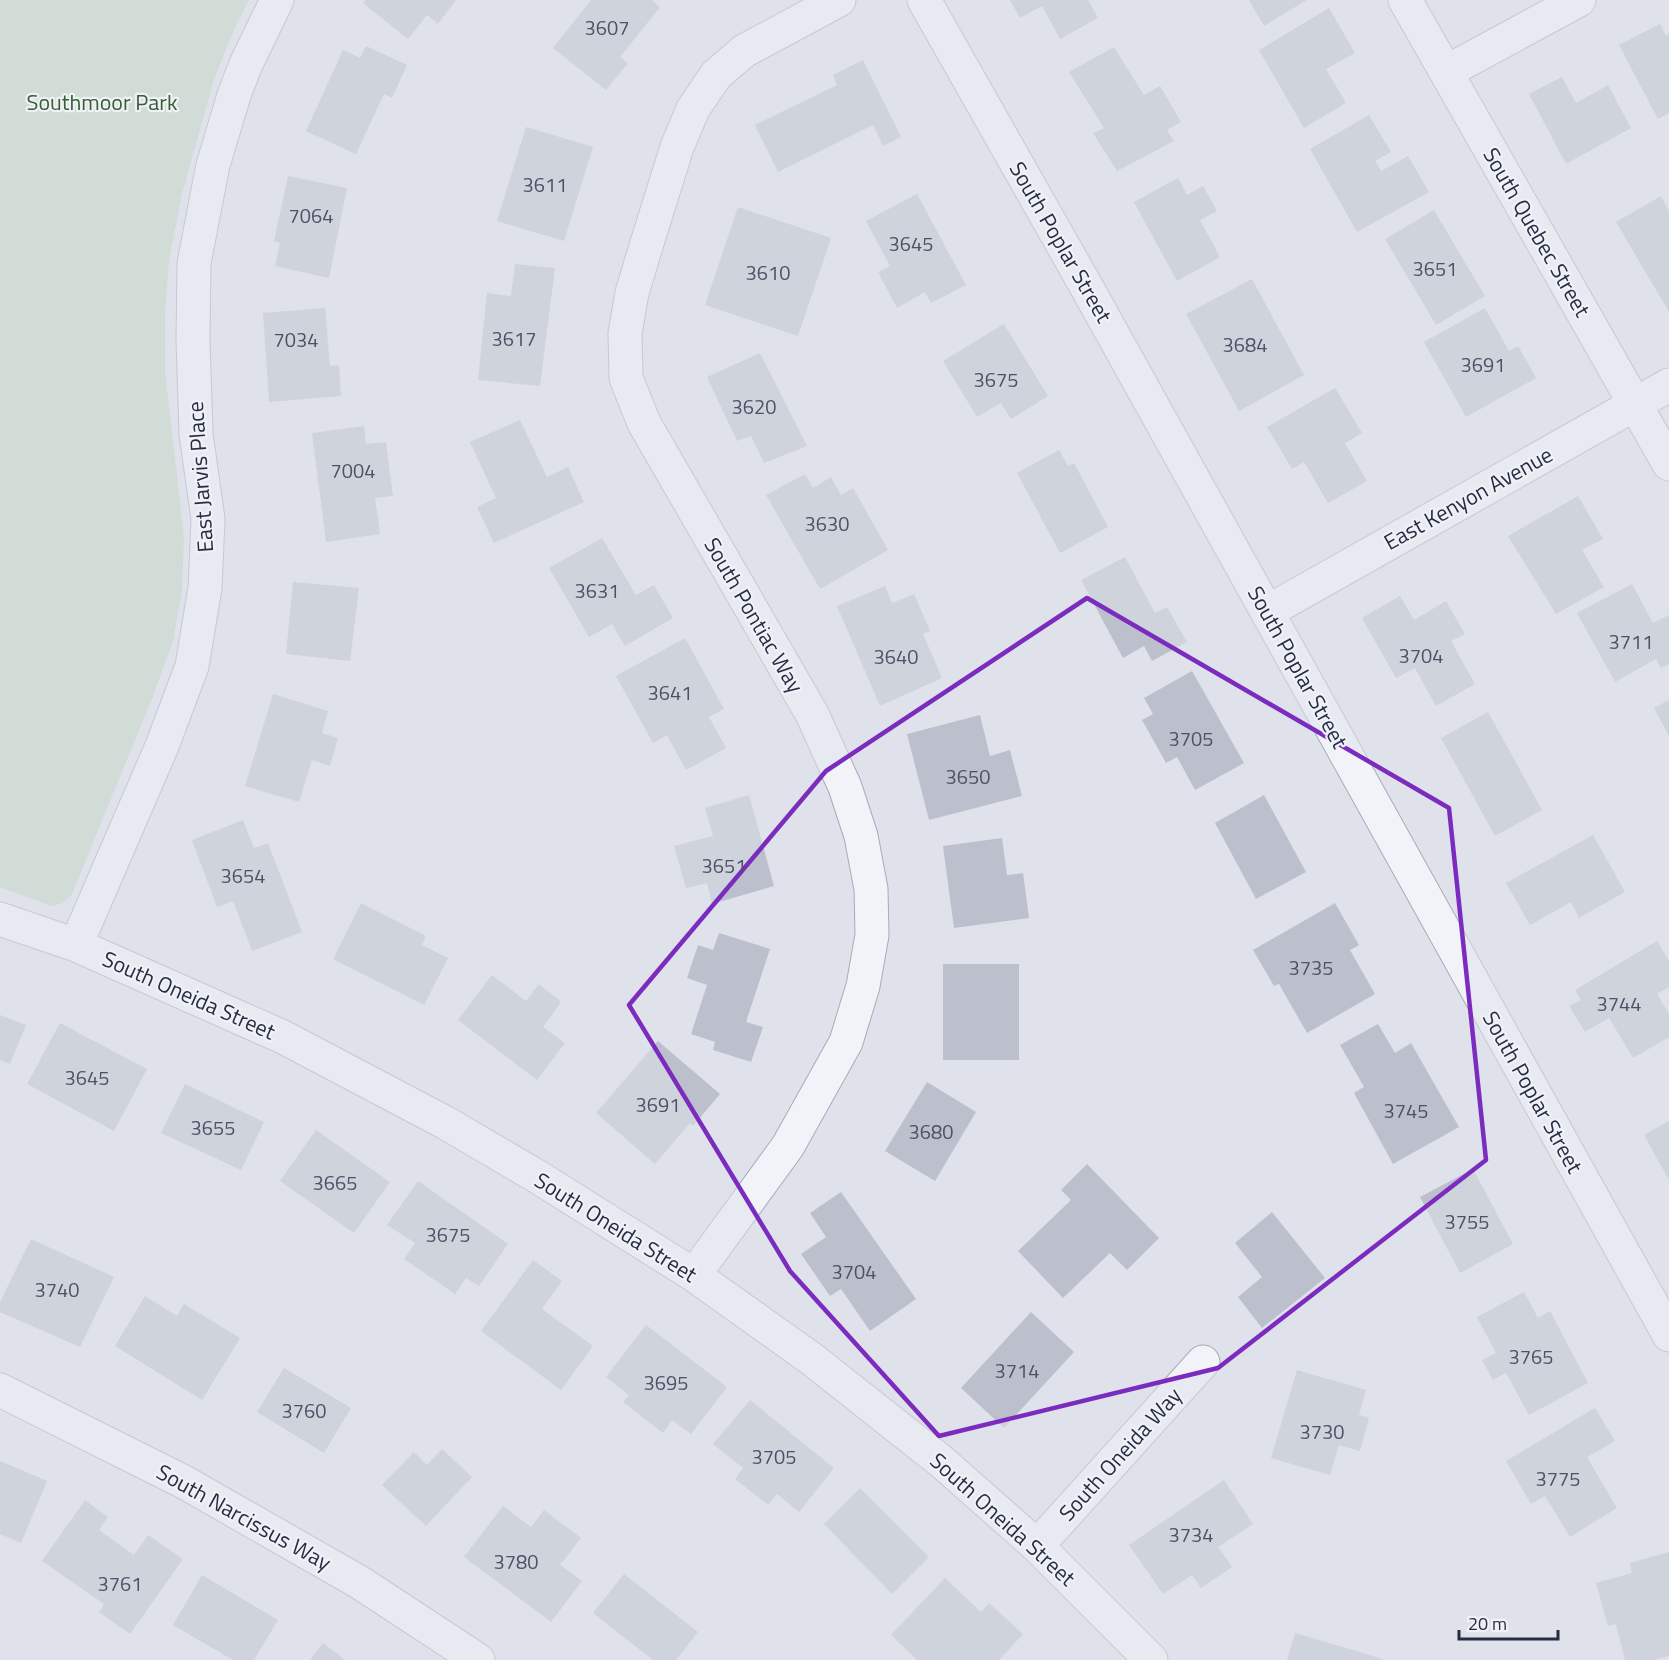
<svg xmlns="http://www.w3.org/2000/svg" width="1669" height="1660" font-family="'Titillium Web',sans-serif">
  <rect width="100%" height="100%" fill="#dfe2ea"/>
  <path fill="#c1d5bf" d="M0 0H249L236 25 214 79 182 194 169 260 165 312V372L184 537 182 591 173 641 151 701 72 894 63 903 51 906 0 887Z"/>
  <path fill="#bcc0cd" d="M366 0H456L438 24 427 15 408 39 363 3Z
    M591 0H652L660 7 620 57 628 63 606 90 553 48Z
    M1010 0H1088L1098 18 1060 39 1042 6 1020 18Z
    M1249 0H1307L1264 26Z
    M1329 8 1355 53 1326 69 1346 103 1304 128 1259 50Z
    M1660 24 1666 36 1669 34V113L1658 119 1619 45Z
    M366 46 407 65 392 98 384 94 356 154 306 131 343 50 360 58Z
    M1114 47 1144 95 1160 86 1181 122 1167 130 1174 141 1117 171 1093 133 1104 128 1069 72Z
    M863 60 901 137 883 146 873 125 778 172 755 125 837 85 833 75Z
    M1562 77 1576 103 1608 85 1631 128 1566 164 1529 94Z
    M1369 115 1391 152 1375 161 1381 171 1408 156 1429 192 1357 232 1310 149Z
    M526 127 593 147 564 241 497 221Z
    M288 176 347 188 329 278 275 266 280 243 274 241Z
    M1178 178 1187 195 1203 186 1217 211 1200 220 1220 257 1177 281 1134 202Z
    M917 194 966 285 931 303 925 292 897 308 878 272 890 266 866 221Z
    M1661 196 1669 211V312L1616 222Z
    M738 207 831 238 798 336 705 305Z
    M1434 210 1485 296 1436 325 1385 239Z
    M515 264 555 268 540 386 478 380 487 293 511 296Z
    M1252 279 1304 375 1239 411 1186 314Z
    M325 308 330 366 339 365 341 396 269 402 263 313Z
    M1485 308 1509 351 1518 346 1536 378 1466 417 1424 342Z
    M1004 324 1048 396 1011 419 1001 403 977 417 943 361Z
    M760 353 807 446 764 463 751 436 737 441 707 377Z
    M1335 388 1362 433 1345 443 1367 481 1328 503 1304 462 1292 469 1267 427Z
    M520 420 547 477 568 467 584 502 494 543 477 507 496 498 470 442Z
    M364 426 366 444 386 442 393 496 375 498 380 534 326 542 312 433Z
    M1059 450 1068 466 1074 463 1108 527 1060 553 1017 473Z
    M805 474 813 488 831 477 841 495 853 488 888 550 820 589 766 495Z
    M1578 496 1603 539 1582 550 1604 587 1556 614 1508 536Z
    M602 538 636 595 654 585 673 618 625 646 612 624 589 637 549 568Z
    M1125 557 1155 613 1167 607 1187 642 1152 661 1144 646 1123 658 1081 580Z
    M293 582 359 588 350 661 286 654Z
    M1632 584 1653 623 1669 615V664L1661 668 1656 659 1615 682 1577 613Z
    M885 586 892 603 914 594 930 631 923 634 942 678 880 706 837 606Z
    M1400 596 1414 620 1446 601 1465 634 1451 641 1475 684 1436 706 1415 668 1396 678 1362 618Z
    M685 638 724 709 709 717 726 748 686 770 667 735 653 743 616 676Z
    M1192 671 1244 763 1195 790 1177 757 1166 763 1142 720 1153 714 1144 698Z
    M273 694 328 711 322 733 338 738 330 766 312 760 299 802 245 786Z
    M1669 700V736L1654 708Z
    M1488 712 1542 810 1495 836 1441 738Z
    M980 715 990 756 1010 750 1022 796 929 820 907 734Z
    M749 795 774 886 712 904 707 883 686 888 674 846 713 836 705 808Z
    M1264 795 1306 872 1256 899 1215 823Z
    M243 820 254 848 268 843 302 932 252 951 233 901 217 907 192 840Z
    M1593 835 1625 892 1579 918 1571 902 1530 925 1506 883Z
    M1002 838 1007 875 1023 873 1029 918 954 928 943 846Z
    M361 903 426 936 422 945 448 958 424 1005 333 959Z
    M1335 903 1359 945 1350 950 1375 994 1307 1033 1279 984 1274 986 1253 950Z
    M719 933 770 949 746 1022 763 1027 751 1062 713 1050 715 1042 691 1034 707 985 687 978 698 945 713 950Z
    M1657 941 1669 961V987L1657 994 1669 1014V1037L1633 1058 1609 1018 1585 1032 1569 1006 1581 1000 1575 990Z
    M943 964H1019V1060H943Z
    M492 975 526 1001 539 984 561 1002 543 1027 565 1043 537 1080 458 1020Z
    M0 1015 26 1025 10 1064 0 1060Z
    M60 1023 147 1069 114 1131 27 1084Z
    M1378 1024 1395 1053 1411 1043 1459 1127 1393 1164 1354 1093 1364 1087 1340 1045Z
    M658 1041 720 1094 693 1126 690 1123 655 1164 596 1113Z
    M927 1082 976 1112 935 1181 885 1151Z
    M185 1084 264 1122 241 1170 161 1133Z
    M1669 1121V1180L1644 1135Z
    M316 1130 390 1182 354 1233 280 1181Z
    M1087 1164 1159 1238 1127 1270 1110 1253 1063 1298 1018 1251 1071 1200 1061 1190Z
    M1473 1169 1513 1244 1460 1273 1420 1197Z
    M418 1181 508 1244 479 1286 466 1278 455 1294 404 1259 415 1243 387 1225Z
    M841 1192 916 1299 870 1331 841 1289 830 1296 801 1254 826 1237 810 1213Z
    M1272 1212 1325 1278 1262 1328 1238 1297 1262 1277 1235 1243Z
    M31 1239 114 1277 80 1347 0 1312V1302Z
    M533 1260 562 1281 542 1309 593 1346 561 1390 481 1331Z
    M1524 1292 1538 1318 1550 1311 1588 1383 1529 1415 1506 1373 1493 1380 1482 1360 1496 1353 1477 1317Z
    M145 1296 177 1316 184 1304 240 1338 202 1400 115 1346Z
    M1031 1312 1074 1352 1004 1428 961 1388Z
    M646 1325 727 1387 691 1434 672 1420 663 1433 623 1402 629 1395 606 1377Z
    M284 1368 351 1408 324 1453 257 1412Z
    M1297 1370 1366 1390 1359 1415 1369 1418 1360 1451 1339 1445 1330 1475 1271 1458Z
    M750 1400 834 1468 799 1512 777 1494 768 1505 735 1479 743 1468 713 1444Z
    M1595 1408 1615 1441 1587 1457 1617 1508 1570 1537 1545 1496 1531 1504 1506 1461Z
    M442 1449 472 1477 426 1526 382 1485 414 1452 427 1465Z
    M0 1461 47 1481 21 1543 0 1534Z
    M1224 1480 1253 1524 1218 1547 1232 1567 1201 1588 1192 1575 1163 1594 1129 1545Z
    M860 1488 929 1557 892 1594 824 1524Z
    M85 1500 108 1517 99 1530 134 1555 148 1535 183 1559 130 1634 99 1612 104 1604 42 1561Z
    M503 1506 531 1527 544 1510 581 1538 560 1565 582 1581 551 1622 464 1557Z
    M1669 1552V1656L1654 1660H1625L1616 1624 1608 1626 1596 1583 1632 1573 1630 1563Z
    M624 1574 698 1632 676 1660H653L593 1613Z
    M202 1575 278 1620 254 1660H233L173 1625Z
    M945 1578 981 1612 989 1603 1023 1634 999 1660H917L891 1635Z
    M1295 1633 1383 1659V1660H1287Z
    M323 1643 345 1660H310Z"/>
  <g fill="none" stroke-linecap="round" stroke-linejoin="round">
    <defs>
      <path id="minor" d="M924 0 1086 286 1669 1335
        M1405 0 1669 464
        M1446 72 1579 0
        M1267 612 1669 385
        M0 919 76 945 283 1037 446 1123 538 1177 694 1275 813 1360 942 1462 1037 1546 1151 1660
        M76 945 162 746 192 666 205 588 208 519 196 434 193 340 194 263 213 165 234 95 246 64 277 0
        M694 1275 788 1146 846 1042 863 986 872 935 871 889 861 836 845 787 812 714 644 423 626 378 625 333 632 293 647 243 677 147 693 109 716 75 744 51 839 0
        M0 1390 184 1482 359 1582 478 1660
        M1037 1546 1203 1362"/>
    </defs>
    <use href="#minor" stroke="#a8abb8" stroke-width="35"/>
    <use href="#minor" stroke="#f2f3f8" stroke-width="33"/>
  </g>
  <path d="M0 0H1669V1660H0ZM1087 598 1449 808 1486 1160 1218 1368 939 1436 790 1271 629 1005 826 771Z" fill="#dfe2ea" fill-opacity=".55" fill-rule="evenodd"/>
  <path fill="none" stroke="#7b2cbf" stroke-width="4.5" stroke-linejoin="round" d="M1087 598 1449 808 1486 1160 1218 1368 939 1436 790 1271 629 1005 826 771Z"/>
  <g text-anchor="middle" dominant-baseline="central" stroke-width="4.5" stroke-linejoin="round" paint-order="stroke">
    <g font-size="20" fill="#4c5166">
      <text x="607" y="27">3607</text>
      <text x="545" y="184">3611</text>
      <text x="311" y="215">7064</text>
      <text x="911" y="243">3645</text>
      <text x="1435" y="268">3651</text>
      <text x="768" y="272">3610</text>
      <text x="514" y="338">3617</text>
      <text x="296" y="339">7034</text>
      <text x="1245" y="344">3684</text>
      <text x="1483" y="364">3691</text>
      <text x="996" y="379">3675</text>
      <text x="754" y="406">3620</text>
      <text x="353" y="470">7004</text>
      <text x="827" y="523">3630</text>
      <text x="597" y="590">3631</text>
      <text x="1631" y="641">3711</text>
      <text x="1421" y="655">3704</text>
      <text x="896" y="656">3640</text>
      <text x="670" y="692">3641</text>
      <text x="1191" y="738">3705</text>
      <text x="968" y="776">3650</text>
      <text x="724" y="865">3651</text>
      <text x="243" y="875">3654</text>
      <text x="1311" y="967">3735</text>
      <text x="1619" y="1003">3744</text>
      <text x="87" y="1077">3645</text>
      <text x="658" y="1104">3691</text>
      <text x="1406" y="1110">3745</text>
      <text x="213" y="1127">3655</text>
      <text x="931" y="1131">3680</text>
      <text x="335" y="1182">3665</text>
      <text x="1467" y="1221">3755</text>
      <text x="448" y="1234">3675</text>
      <text x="854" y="1271">3704</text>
      <text x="57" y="1289">3740</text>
      <text x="1531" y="1356">3765</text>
      <text x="1017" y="1370">3714</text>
      <text x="666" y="1382">3695</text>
      <text x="304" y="1410">3760</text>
      <text x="1322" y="1431">3730</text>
      <text x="774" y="1456">3705</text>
      <text x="1558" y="1478">3775</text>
      <text x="1191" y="1534">3734</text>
      <text x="516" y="1561">3780</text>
      <text x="120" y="1583">3761</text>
    </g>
    <g font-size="22" fill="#346032" stroke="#eff1f7">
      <text x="102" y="102">Southmoor Park</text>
    </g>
    <g font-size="22" fill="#262c43" stroke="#eff1f7">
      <text transform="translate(1537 232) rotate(60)">South Quebec Street</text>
      <text transform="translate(1061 242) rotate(60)">South Poplar Street</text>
      <text transform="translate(200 477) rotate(-94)">East Jarvis Place</text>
      <text transform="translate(1468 498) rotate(-29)">East Kenyon Avenue</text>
      <text transform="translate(754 615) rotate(60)">South Pontiac Way</text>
      <text transform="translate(1298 667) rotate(61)">South Poplar Street</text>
      <text transform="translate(189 995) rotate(24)">South Oneida Street</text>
      <text transform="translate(1533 1092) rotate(61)">South Poplar Street</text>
      <text transform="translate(616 1227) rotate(32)">South Oneida Street</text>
      <text transform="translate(1120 1454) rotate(-48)">South Oneida Way</text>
      <text transform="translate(244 1517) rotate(29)">South Narcissus Way</text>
      <text transform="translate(1003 1519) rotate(42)">South Oneida Street</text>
    </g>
  </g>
  <path d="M1459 1630v9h99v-9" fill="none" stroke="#262c43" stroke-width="3"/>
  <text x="1468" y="1630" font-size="18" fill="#262c43" stroke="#eff1f7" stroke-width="4.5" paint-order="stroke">20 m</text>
</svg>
